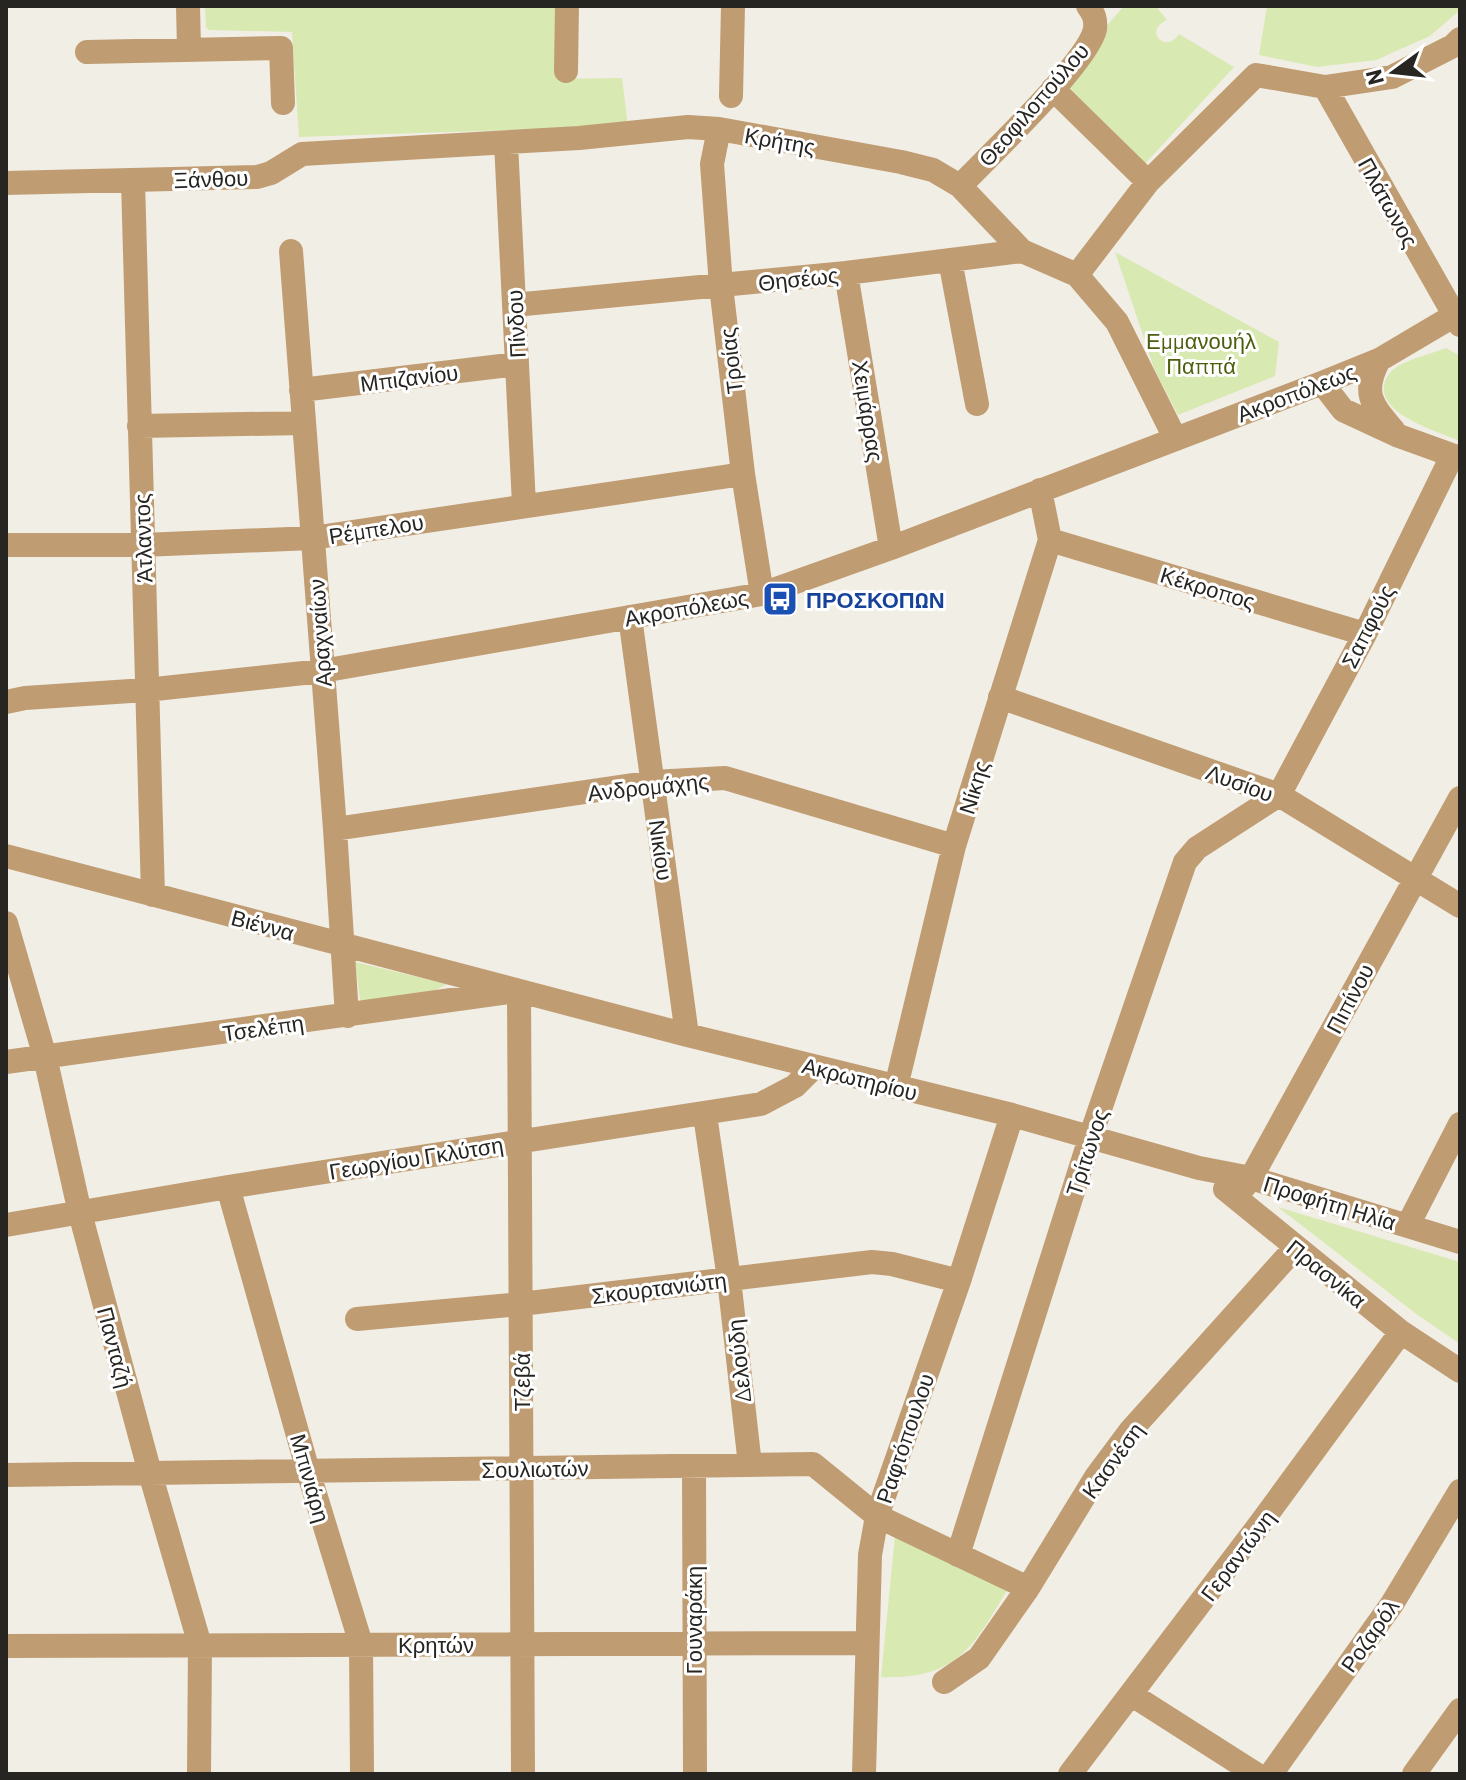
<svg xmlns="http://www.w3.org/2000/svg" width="1466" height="1780" font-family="Barlow,sans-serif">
  <rect width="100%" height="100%" fill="#f1eee6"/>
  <path fill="#d8e9b2" d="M205 6H555L557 79 622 78 628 126 299 137 292 32 209 30 206 27Z
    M1124 6H1156L1167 20C1143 30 1165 55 1179 34L1234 67 1142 167 1058 81Z
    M1267 6H1460V10L1430 36 1376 60 1317 67 1259 55Z
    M1115 252 1279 342 1275 376 1178 415 1155 371Z
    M1446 348 1460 356V441C1439 432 1379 415 1384 385 1386 377 1391 370 1398 366 1413 358 1430 354 1446 348Z
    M355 962 447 984 416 1001 361 1006Z
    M1278 1207 1460 1262V1344L1415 1313Z
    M895 1536 1010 1585C975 1644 959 1680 881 1677Z"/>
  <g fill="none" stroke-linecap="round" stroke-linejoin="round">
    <path stroke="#c09c72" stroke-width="24" d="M188 6 189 50
      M87 52 281 48 283 103
      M566 71 567 6
      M1325 87 1460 325
      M1053 89 1148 182
      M731 96 733 6
      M719 129 712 164 721 286 743 474 762 594
      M506 143 524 505
      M133 181 153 895
      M6 183 257 177 271 173 302 154 579 138 688 127 719 129 901 162 933 170 960 186 1022 251
      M960 186C987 158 1089 61 1095 29 1096 19 1094 14 1088 6
      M291 251 335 829 347 1016
      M950 260 977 404
      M846 273 891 548
      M1077 275 1148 182 1256 75 1325 87 1392 77 1453 46 1460 39
      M514 305 846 273 1022 251 1077 275 1117 322 1175 438
      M1379 360C1361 393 1372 405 1394 431
      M1322 383 1343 410 1399 436 1460 458
      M301 390 517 364
      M139 426 304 423
      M1050 540 1365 634
      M6 545H142L312 538 743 474
      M630 617 687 1035
      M1000 697 1279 795 1460 906
      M6 702 25 698 146 690 322 671 762 594 891 548 1322 383 1379 360 1460 312
      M335 829 653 782 725 778 954 846
      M6 856 687 1035 1012 1115 1199 1168 1251 1178 1460 1242
      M6 923 45 1057 80 1213 150 1473 200 1645 199 1774
      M519 991 523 1774
      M6 1062 509 992
      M896 1087 954 846 1050 540 1040 490
      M705 1115 729 1279 750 1465
      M228 1187 308 1471 361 1644 362 1774
      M1225 1189 1401 1332 1460 1371
      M1236 1197 1251 1178 1460 798
      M6 1225 228 1187 761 1104 795 1086 814 1067
      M1408 1225 1460 1124
      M357 1319 521 1304 872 1262 892 1264 959 1281
      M694 1466 695 1774
      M6 1475 813 1464 877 1516 1028 1588
      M958 1555 1090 1138 1185 862 1197 848 1279 795 1365 634 1452 456
      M6 1646 866 1643
      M944 1682 979 1658 1028 1588 1096 1477 1131 1430 1295 1248
      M1132 1695 1256 1774
      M864 1774 870 1555 877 1516 959 1281 1012 1115
      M1070 1774 1260 1524 1401 1332
      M1271 1774 1392 1604 1460 1491
      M1414 1774 1460 1710"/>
  </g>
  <defs>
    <symbol id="bus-square" viewBox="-11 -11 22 22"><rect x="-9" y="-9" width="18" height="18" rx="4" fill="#1a4fb4" stroke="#fff"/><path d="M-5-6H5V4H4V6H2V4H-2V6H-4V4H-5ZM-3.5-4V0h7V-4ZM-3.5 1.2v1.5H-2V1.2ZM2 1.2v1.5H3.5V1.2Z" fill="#fff"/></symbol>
  </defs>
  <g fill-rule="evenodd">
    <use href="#bus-square" x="760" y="579" width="40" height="40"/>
  </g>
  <g text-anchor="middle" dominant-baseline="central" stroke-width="6" stroke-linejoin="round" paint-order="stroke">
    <g font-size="22" fill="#262522" stroke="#fff">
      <text transform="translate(1033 104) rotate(-49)">Θεοφιλοπούλου</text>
      <text transform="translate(780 140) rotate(10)">Κρήτης</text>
      <text transform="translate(211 178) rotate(-2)">Ξάνθου</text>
      <text transform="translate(1389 202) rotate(61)">Πλάτωνος</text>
      <text transform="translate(798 278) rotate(-6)">Θησέως</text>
      <text transform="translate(515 324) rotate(-93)">Πίνδου</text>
      <text transform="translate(730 361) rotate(-97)">Τροίας</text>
      <text transform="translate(409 377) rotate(-7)">Μπιζανίου</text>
      <text transform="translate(1296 392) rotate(-21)">Ακροπόλεως</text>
      <text transform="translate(869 411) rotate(81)">Χειμάρρας</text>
      <text transform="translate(376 528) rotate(-9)">Ρέμπελου</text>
      <text transform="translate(142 538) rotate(-92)">Άτλαντος</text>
      <text transform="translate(1208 587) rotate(17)">Κέκροπος</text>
      <text transform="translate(686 607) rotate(-10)">Ακροπόλεως</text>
      <text transform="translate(1367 626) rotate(-63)">Σαπφούς</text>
      <text transform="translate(319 633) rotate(-94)">Αραχναίων</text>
      <text transform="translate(1240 782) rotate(20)">Λυσίου</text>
      <text transform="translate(648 786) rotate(-6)">Ανδρομάχης</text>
      <text transform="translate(973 787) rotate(-73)">Νίκης</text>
      <text transform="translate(662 850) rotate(82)">Νικίου</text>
      <text transform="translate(263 924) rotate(15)">Βιέννα</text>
      <text transform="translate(1349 998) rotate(-62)">Πιπίνου</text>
      <text transform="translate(263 1027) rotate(-8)">Τσελέπη</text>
      <text transform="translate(860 1078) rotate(14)">Ακρωτηρίου</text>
      <text transform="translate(1086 1152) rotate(-72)">Τρίτωνος</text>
      <text transform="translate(416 1157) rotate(-9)">Γεωργίου Γκλύτση</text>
      <text transform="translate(1330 1202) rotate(17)">Προφήτη Ηλία</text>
      <text transform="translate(1327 1273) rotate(39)">Πρασνίκα</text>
      <text transform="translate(659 1287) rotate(-7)">Σκουρτανιώτη</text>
      <text transform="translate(116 1347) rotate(75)">Πανταζή</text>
      <text transform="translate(738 1361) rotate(-96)">Δελούδη</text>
      <text transform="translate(521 1382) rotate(-90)">Τζεβά</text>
      <text transform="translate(904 1438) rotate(-71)">Ραφτόπουλου</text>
      <text transform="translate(1112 1460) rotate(-54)">Κασνέση</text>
      <text transform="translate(535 1468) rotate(-1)">Σουλιωτών</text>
      <text transform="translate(311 1478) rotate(74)">Μπινιάρη</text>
      <text transform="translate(1237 1555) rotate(-53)">Γεραντώνη</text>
      <text transform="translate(693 1620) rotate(-90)">Γουναράκη</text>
      <text transform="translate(1369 1635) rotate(-55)">Ροζαρόλ</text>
      <text x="436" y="1644">Κρητών</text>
    </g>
    <g font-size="22" fill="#4d5e0e" stroke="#fff">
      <text x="1201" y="340">Εμμανουήλ<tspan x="1201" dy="25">Παππά</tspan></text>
    </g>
    <g font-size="22" font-weight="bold" fill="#164399" stroke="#fff" text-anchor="start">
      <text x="806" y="599">ΠΡΟΣΚΟΠΩΝ</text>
    </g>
  </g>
  <rect width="1466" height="1780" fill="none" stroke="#262522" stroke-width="16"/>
  <g transform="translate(1394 72) rotate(255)" stroke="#ffffff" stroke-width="6" paint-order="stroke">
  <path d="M0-6L14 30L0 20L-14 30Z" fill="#262522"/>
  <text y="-12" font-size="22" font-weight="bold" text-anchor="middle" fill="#262522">N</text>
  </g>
</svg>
